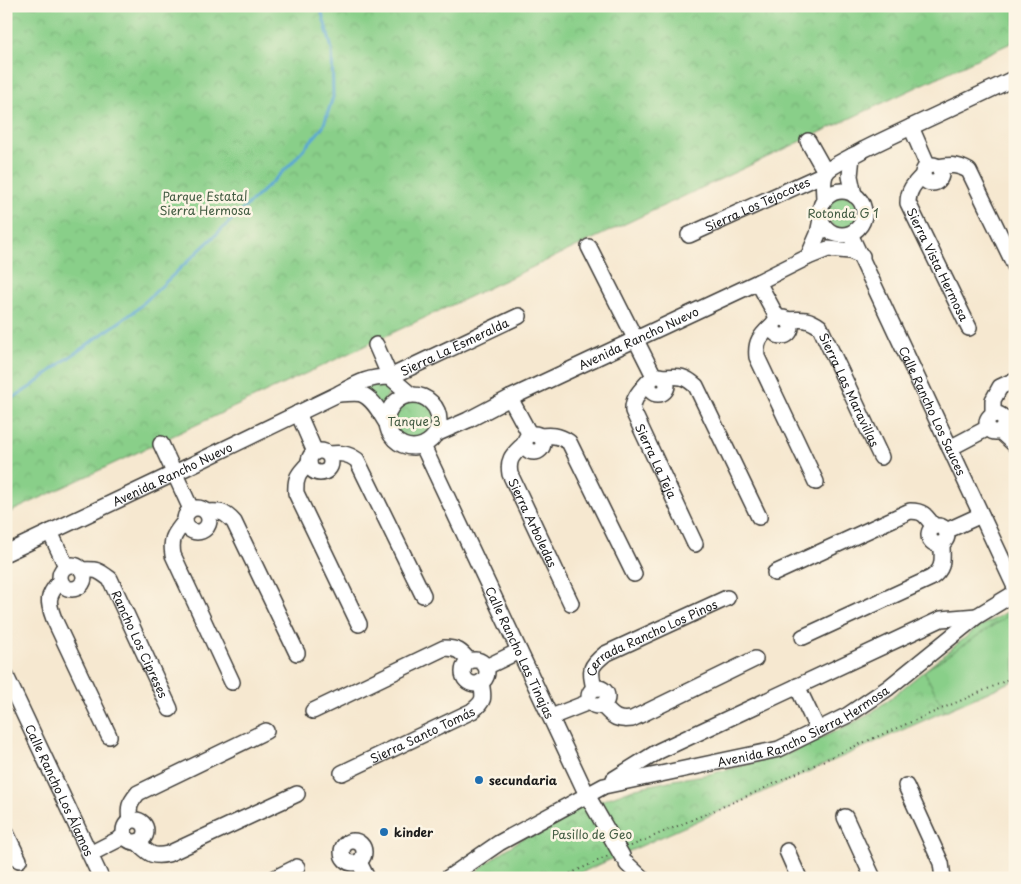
<svg xmlns="http://www.w3.org/2000/svg" width="1021" height="884" font-family="'Playpen Sans',sans-serif">
  <defs>
    <pattern id="park-crowns" width="20" height="18" patternUnits="userSpaceOnUse" patternTransform="scale(1.25)"><rect width="20" height="18" fill="#89cf89"/><path d="M2 6a3 3 0 1 1 6 0M12 15a3 3 0 1 1 6 0" fill="none" stroke="#76b176"/></pattern>
  </defs>
  <rect width="100%" height="100%" fill="#fcf5e5"/>
  <filter id="ink" filterUnits="userSpaceOnUse"><feTurbulence type="fractalNoise" baseFrequency=".02" numOctaves="2"/><feDisplacementMap in="SourceGraphic" scale="10" xChannelSelector="R" yChannelSelector="G"/><feConvolveMatrix kernelMatrix="1 2 1 2 8 2 1 2 1" color-interpolation-filters="sRGB"/></filter>
  <filter id="wash" filterUnits="userSpaceOnUse"><feTurbulence type="fractalNoise" baseFrequency=".0096" numOctaves="4" result="noise"/><feDisplacementMap in="SourceGraphic" scale="20" xChannelSelector="R" yChannelSelector="G"/><feGaussianBlur stdDeviation="1.12" result="paint"/><feColorMatrix in="noise" values="0 0 0 0 0 0 0 0 0 0 0 0 0 0 0 0 0 1.4 0 .05"/><feComposite in="paint" operator="in"/></filter>
  <g filter="url(#wash)">
    <rect width="100%" height="100%" fill="#f6e8d0"/>
    <path fill="url(#park-crowns)" stroke="#527652" d="M6 6H1015V41L6 514Z
      M826 212a17 17 0 1 1 34 0a17 17 0 1 1-34 0Z
      M390 382 392 387 382 405 350 390Z
      M391 421a23 23 0 1 1 46 0a23 23 0 1 1-46 0Z
      M1015 608V680L569 878H467L498 855 533 831 584 804 603 800 636 788 674 780 710 774 788 754 867 716 892 697 977 628Z"/>
    <path fill="#89cf89" stroke="#527652" d="M1015 611V680L945 711 924 671Z"/>
    <g fill="none" stroke-linecap="round" stroke-linejoin="round">
      <path stroke="#5aa7d3" stroke-width="3" d="M6 402 32 386 64 361 135 311 290 165 323 127 333 97 332 49 320 6"/>
    </g>
  </g>
  <g filter="url(#ink)">
    <g fill="none" stroke-linecap="round" stroke-linejoin="round">
      <defs>
        <g id="minor">
          <path d="M911 127 928 166"/>
          <path d="M852 156 850 176 854 195"/>
          <circle cx="932" cy="174" r="9"/>
          <path d="M938 167C951 165 957 164 969 171L1015 266"/>
          <path id="s1" d="M923 175C914 184 908 190 908 203L969 328"/>
          <circle cx="842" cy="213" r="22"/>
          <path d="M824 200C824 192 822 180 826 173 830 166 857 154 865 149 914 125 965 102 1015 78"/>
          <path id="s2" d="M850 234 1015 587"/>
          <path id="s3" d="M689 235 826 173 808 141"/>
          <path d="M589 247 654 376"/>
          <path d="M808 257 818 234 821 219"/>
          <path d="M758 282 778 319"/>
          <circle cx="782" cy="327" r="9"/>
          <path id="s4" d="M787 320C802 319 808 318 820 327L881 457"/>
          <path d="M773 324C762 335 755 340 757 357L816 482"/>
          <path id="s5" d="M376 345 390 377 519 316"/>
          <circle cx="658" cy="385" r="9"/>
          <path d="M663 377C679 376 684 375 696 386L759 517"/>
          <path id="s6" d="M649 381C641 390 632 398 633 411L695 544"/>
          <path d="M340 394C346 394 355 392 361 394 373 398 380 413 386 422"/>
          <circle cx="413" cy="421" r="26"/>
          <path d="M510 398 530 435"/>
          <path d="M298 413 315 452"/>
          <circle cx="996" cy="423" r="9"/>
          <path d="M993 415V400L1000 387 1015 380"/>
          <path d="M1001 432 1015 445"/>
          <circle cx="534" cy="443" r="9"/>
          <path id="s7" d="M436 434 468 420 510 398 758 282 808 257 828 249 850 251 862 256"/>
          <path d="M539 436C552 435 558 435 569 442L634 574"/>
          <path d="M161 444 191 509"/>
          <path id="s8" d="M524 444C514 454 507 458 510 474L571 603"/>
          <path id="s9" d="M423 446 587 795 622 856"/>
          <path d="M950 448 988 428"/>
          <circle cx="320" cy="462" r="11"/>
          <path d="M329 454C341 453 347 453 357 460L423 595"/>
          <path d="M309 463C298 474 295 478 296 493L359 624"/>
          <circle cx="197" cy="520" r="12"/>
          <path d="M206 512C220 511 224 511 234 522L297 653"/>
          <path d="M185 521C175 534 170 538 173 555L232 682"/>
          <circle cx="938" cy="535" r="9"/>
          <path d="M946 531 981 515"/>
          <path d="M50 532 66 566"/>
          <path id="s10" d="M6 553 175 473 338 394C358 383 367 377 390 377L411 395"/>
          <circle cx="72" cy="577" r="12"/>
          <path id="s11" d="M82 570C97 569 98 570 110 579L170 709"/>
          <path d="M775 573 910 511C924 511 926 516 934 527"/>
          <path d="M60 581C47 596 47 601 54 619L109 736"/>
          <path d="M803 637 931 578C945 568 942 560 942 544"/>
          <circle cx="475" cy="672" r="12"/>
          <path d="M486 667 519 651"/>
          <path id="s12" d="M6 676 101 878"/>
          <path d="M797 686 818 730"/>
          <circle cx="598" cy="697" r="9"/>
          <path id="s13" d="M594 689C590 669 589 667 605 654L727 598"/>
          <path d="M602 705C613 716 615 721 632 719L755 659"/>
          <path d="M313 711 444 648C457 648 461 651 469 661"/>
          <path d="M551 717 589 702"/>
          <path id="s14" d="M342 773 472 711C485 701 484 698 481 682"/>
          <path d="M614 779 659 751 941 619 977 616"/>
          <path d="M906 786 941 863 943 878"/>
          <path d="M845 817 873 878"/>
          <circle cx="135" cy="831" r="11"/>
          <path d="M130 821C128 807 129 804 138 793L266 731"/>
          <path d="M6 833 19 860"/>
          <circle cx="353" cy="852" r="11"/>
          <path d="M137 842C149 853 151 858 168 854L297 794"/>
          <path d="M787 851 799 878"/>
          <path d="M90 854 125 836"/>
          <path d="M359 862 367 878"/>
          <path d="M627 864 642 878"/>
          <path d="M275 878 297 867"/>
          <path id="s15" d="M448 878 499 843 604 786 779 749 848 715 888 688 977 616 1015 593"/>
        </g>
      </defs>
      <use href="#minor" stroke="#3d3b37" stroke-width="18"/>
      <path stroke="#3d3b37" stroke-width="2" stroke-dasharray="1 4" stroke-linecap="butt" d="M631 846 752 794 844 751 999 684 1015 675
        M561 878 608 856"/>
      <use href="#minor" stroke="#fff" stroke-width="15"/>
    </g>
  </g>
  <g fill="#1f6fb2" stroke="#fcf5e5" stroke-width="2">
    <circle cx="479" cy="780" r="5"/>
    <circle cx="384" cy="832" r="5"/>
  </g>
  <g text-anchor="middle" dominant-baseline="central" stroke-width="5" stroke-linejoin="round" paint-order="stroke">
    <g font-size="12" fill="#425b42" stroke="#fcf5e5">
      <text x="205" y="196">Parque Estatal<tspan x="205" dy="14">Sierra Hermosa</tspan></text>
      <text x="843" y="213">Rotonda G 1</text>
      <text x="414" y="421">Tanque 3</text>
      <text x="592" y="834">Pasillo de Geo</text>
    </g>
    <g font-size="12" fill="#1c1c1c" stroke="#fcf5e5">
      <text stroke="none"><textPath href="#s3" startOffset="75">Sierra Los Tejocotes</textPath></text>
      <text stroke="none"><textPath href="#s1" startOffset="101">Sierra Vista Hermosa</textPath></text>
      <text stroke="none"><textPath href="#s7" startOffset="224">Avenida Rancho Nuevo</textPath></text>
      <text stroke="none"><textPath href="#s5" startOffset="106">Sierra La Esmeralda</textPath></text>
      <text stroke="none"><textPath href="#s4" startOffset="104">Sierra Las Maravillas</textPath></text>
      <text stroke="none"><textPath href="#s2" startOffset="195">Calle Rancho Los Sauces</textPath></text>
      <text stroke="none"><textPath href="#s6" startOffset="90">Sierra La Teja</textPath></text>
      <text stroke="none"><textPath href="#s10" startOffset="184">Avenida Rancho Nuevo</textPath></text>
      <text stroke="none"><textPath href="#s8" startOffset="89">Sierra Arboledas</textPath></text>
      <text stroke="none"><textPath href="#s13" startOffset="88">Cerrada Rancho Los Pinos</textPath></text>
      <text stroke="none"><textPath href="#s11" startOffset="102">Rancho Los Cipreses</textPath></text>
      <text stroke="none"><textPath href="#s9" startOffset="228">Calle Rancho Las Tinajas</textPath></text>
      <text stroke="none"><textPath href="#s15" startOffset="391">Avenida Rancho Sierra Hermosa</textPath></text>
      <text stroke="none"><textPath href="#s14" startOffset="89">Sierra Santo Tomás</textPath></text>
      <text stroke="none"><textPath href="#s12" startOffset="126">Calle Rancho Los Álamos</textPath></text>
    </g>
    <g font-size="12" font-weight="bold" fill="#1c1c1c" stroke="#fcf5e5" text-anchor="start">
      <text x="489" y="780">secundaria</text>
      <text x="394" y="832">kinder</text>
    </g>
  </g>
  <rect width="1021" height="884" fill="none" stroke="#fcf5e5" stroke-width="25"/>
</svg>
